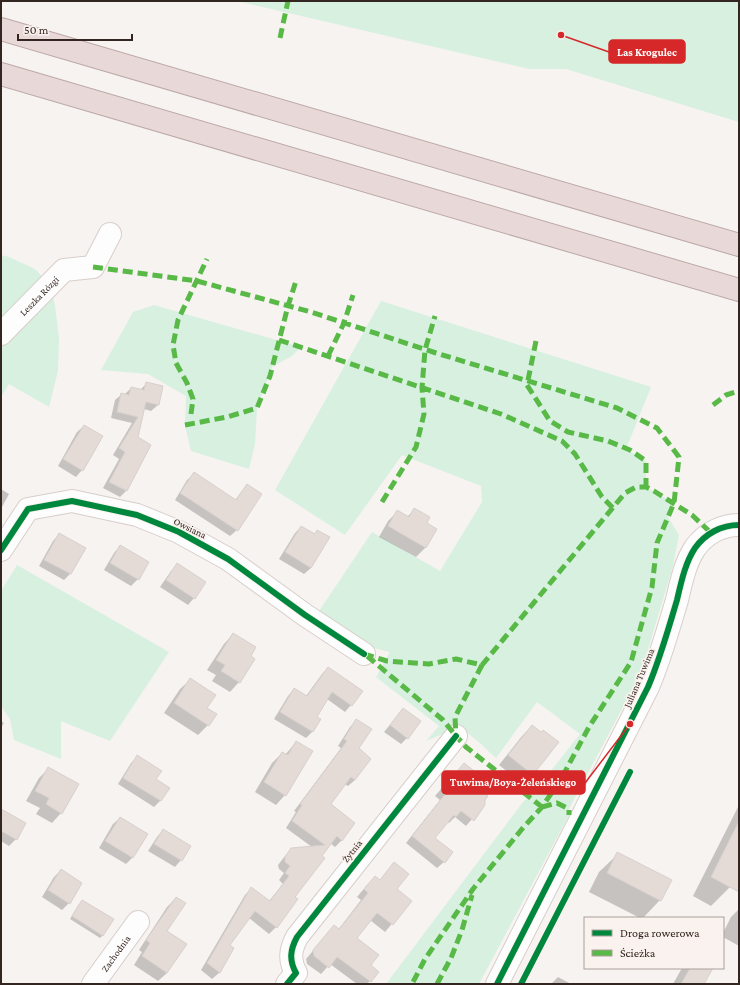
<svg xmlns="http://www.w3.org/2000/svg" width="740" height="985" font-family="'Crimson Pro',serif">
  <rect width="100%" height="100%" fill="#f7f3f1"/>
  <path fill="#d7f0e0" d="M237 1H739V122L566 69H529Z
    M1 255 9 257 35 269 50 285 55 306 59 338 58 371 49 407 9 384 1 397Z
    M381 301 651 387 626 449 646 461V487L674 503 668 517 679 535 673 566 641 673 569 809V815L479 984H386L523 802 535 791 580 734 537 702 496 758C489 752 470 732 462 731 453 728 434 738 426 741L439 726 376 677 390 652 369 647 317 614 372 532 440 571 482 502 481 486 402 455 345 535 275 490Z
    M154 305 301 347 292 356 272 367 257 408 255 444 249 469 191 451 185 425 186 396 148 374 101 370 133 312Z
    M17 565 169 652 110 741 61 721V759L14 740 10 719 1 706V591Z"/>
  <path fill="#0003" d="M147 383 162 387 158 405 151 411 144 409 137 438 150 445 126 491 120 497 103 488 119 459 113 455 132 423 111 418 115 400 122 394H125L131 388 140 390Z
    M84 426 82 470 76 477 58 466 77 432Z
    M194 474 235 500 247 485 237 530 230 536 175 500 187 480Z
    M1 489 9 494 1 509Z
    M415 509 425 523 426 547 416 557 379 537 388 521 398 511 407 517Z
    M301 527 314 535 318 531 311 568 304 574 279 559 295 533Z
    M59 534 70 574 64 580 39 566 53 541Z
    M120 546 138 579 131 586 104 570 114 553Z
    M177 565 194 598 188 605 160 587 171 571Z
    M233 634 239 682 230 692 212 681 216 675 207 670 224 644Z
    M328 668 351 705 345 712 327 699 316 717 313 731 306 738 274 719 288 696 294 689 306 696 322 674Z
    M190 680 206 708 215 714 208 725 198 735 164 713 180 689Z
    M403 709 407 738 401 744 384 732Z
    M1 721 4 723 1 728Z
    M356 721 357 749 355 780 348 786 345 784 329 804 342 840 335 847 330 843 293 897 276 927 269 934 249 918 228 945 233 948 219 973 212 979 201 970 245 895 252 888 269 901 283 884 279 880 284 873 279 869 278 865 285 856 292 849 312 847 286 828 296 812 294 811 341 748 338 746 350 727Z
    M532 726 541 733 533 774 523 784 499 765 522 736Z
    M296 742 285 795 276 805 255 792 272 763 282 753 285 755Z
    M138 757 155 780 160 801 154 807 118 784 131 763Z
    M49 768 61 813 52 823 36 814 40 808 26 801 39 778Z
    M453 775 484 800V805L466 826 455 817 449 823 447 821 434 838 444 862 437 868 406 843 440 800 435 796Z
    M739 805V869L730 887 711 906 693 896Z
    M1 810 16 839 9 846 1 841Z
    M120 818 147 834 132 858 126 864 99 848 113 824Z
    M163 830 181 860 175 867 148 851 157 837Z
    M618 854 660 900 643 918H640L589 892 599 872Z
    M394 864 396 889 411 901 385 932 370 920 356 938 370 965V981L367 984H357L330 964 321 974 307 964 306 959 334 926 338 930 361 900 357 897 367 885 375 878 379 881Z
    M61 870 81 883 69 903 62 910 42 897 54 877Z
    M176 898 165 932 167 973 158 981 134 965 142 952 139 950 167 907Z
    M79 904 103 935 100 938 70 919Z
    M739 909V946L723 937V933L731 917Z
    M682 968H712L703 984H673Z
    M558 977 571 984H551Z"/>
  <path fill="#e4dad6" stroke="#d8d0cc" d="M146 382 163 386 159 405 146 402 138 437 151 445 127 491 109 482 125 452 119 448 138 417 117 412 121 393 129 395 131 387 144 390Z
    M84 425 103 436 83 471 63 459Z
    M194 472 236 500 247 484 262 494 238 531 180 493Z
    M414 508 430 517 427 523 437 529 426 548 388 526 397 510 409 517Z
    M301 526 315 534 317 530 330 537 311 568 285 552Z
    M59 533 86 548 71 574 44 560Z
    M120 545 149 562 139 580 110 563Z
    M177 563 206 582 195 599 166 580Z
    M233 633 256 647 251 656 255 659 240 683 221 671 225 665 216 660Z
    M328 667 363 691 352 706 332 692 317 717 321 719 313 732 280 712 294 688 307 696Z
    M190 678 216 695 207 708 217 714 209 726 174 703Z
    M403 708 421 721 408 739 390 725Z
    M356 719 372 729 359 748 371 759 355 780 351 777 331 804 355 823 342 841 337 836 322 856 325 858 295 897 298 899 277 928 255 911 230 945 234 948 220 973 207 963 251 887 270 901 289 876 285 873 290 866 285 862V857L291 848 325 845 292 821 302 805 300 804 347 741 344 739Z
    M532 725 541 732 543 730 559 742 533 775 508 755Z
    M296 741 313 751 286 796 264 782 282 752 288 755Z
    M137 755 162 771 156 779 170 788 161 801 123 778Z
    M464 763 487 781 480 790 488 796 485 800V805L474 821 461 811 456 817 454 815 435 838 453 852 445 863 412 836 446 793 441 789 453 774 454 775Z
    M48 767 79 784 62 814 46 804 49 798 35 791Z
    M1 809 26 823 17 840 1 831Z
    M120 817 148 834 133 858 105 841Z
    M739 821V892L711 877Z
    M163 829 191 846 182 861 154 844Z
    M617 852 672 880 661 901 607 873Z
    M394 862 409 874 397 889 412 901 393 925 377 913 357 938 379 955 371 965 379 972 371 982 337 957 329 968 314 956 313 950 334 925 339 929 368 893 364 889 375 876 380 880Z
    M61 869 82 883 70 904 48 890Z
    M176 897 186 903 167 931 187 944 167 973 142 956 150 943 146 940Z
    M82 900 114 919 103 936 72 916Z
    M690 968H713L704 984H681Z"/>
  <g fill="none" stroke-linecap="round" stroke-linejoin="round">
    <defs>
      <g id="minor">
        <path id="s1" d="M1 334 64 270 93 267 110 234"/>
        <path d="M1 550 28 509 72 501 137 515 179 532 228 559 305 615 364 654"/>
        <path id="s2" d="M93 984 138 922"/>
        <path d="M287 984 296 973C289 960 290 950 297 937L456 736"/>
        <path d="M497 984 648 687C660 659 668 630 677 600 681 583 685 563 695 548 705 534 721 525 739 525"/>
      </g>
      <path id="highway" d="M1 29 739 245
        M1 74 739 290"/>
    </defs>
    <use href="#minor" stroke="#d8ceca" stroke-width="24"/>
    <use href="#highway" stroke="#bca9a7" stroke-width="24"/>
    <use href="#minor" stroke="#fefdfd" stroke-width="22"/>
    <use href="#highway" stroke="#e8d8d8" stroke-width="22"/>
    <path stroke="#58b947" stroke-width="5" stroke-dasharray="10 5" stroke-linecap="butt" d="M280 38 288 1
      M93 267 197 281 311 312 436 353 617 408 657 428 679 457 674 503 657 543 652 587 631 662 589 727 561 779 542 807 522 829 473 889 425 959 412 984
      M279 340 501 414 562 441 575 454 602 497 613 508
      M536 341 527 385 550 421 568 432 608 441 630 450 646 461V487
      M328 356 344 323 353 295
      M713 405 726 395 739 391
      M191 414 193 399 187 383 176 363 173 345 178 320 207 259
      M185 425 227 417 257 408 270 376 288 306 296 281
      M382 502 416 447 424 414 422 388 425 350 435 316
      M364 654 387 661 429 664 456 659 482 665 625 493 636 487H646L654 491 692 515 711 533
      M367 656 443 720 456 736
      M482 665 455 717 456 736 466 747 542 807
      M542 807 557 803 569 809V815
      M437 984 451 958 462 930 472 895"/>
    <defs>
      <path id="cycleway" d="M1 550 28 509 72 501 137 515 179 532 228 559 305 615 364 654
        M287 984 296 973C289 960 290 950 297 937L456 736
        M497 984 648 687C660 659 668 630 677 600 681 583 685 563 695 548 705 534 721 525 739 525
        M521 984 630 772"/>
    </defs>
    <use href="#cycleway" stroke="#faf2ee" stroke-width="8"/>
    <use href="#cycleway" stroke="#00873e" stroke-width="6"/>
  </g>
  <g text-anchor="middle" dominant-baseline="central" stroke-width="3.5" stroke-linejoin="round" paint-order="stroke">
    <g font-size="10" fill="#33251f" stroke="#faf2ee">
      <text stroke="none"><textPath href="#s1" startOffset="54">Leszka Rózgi</textPath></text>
      <text transform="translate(190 528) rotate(26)">Owsiana</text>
      <text transform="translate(639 678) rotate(-67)">Juliana Tuwima</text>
      <text transform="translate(352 851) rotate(-52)">Żytnia</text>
      <text stroke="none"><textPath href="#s2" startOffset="38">Zachodnia</textPath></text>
    </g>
  </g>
  <path fill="none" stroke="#d62828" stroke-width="1.5" d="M561 35L609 52M630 724L585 783"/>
  <g fill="#d62828" stroke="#faf2ee" stroke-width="1.5">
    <circle cx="561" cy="35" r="4"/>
    <circle cx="630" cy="724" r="4"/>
  </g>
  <g fill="#d62828" stroke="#d62828" stroke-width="1.5">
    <rect x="609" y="40" width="76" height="23" rx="4"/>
    <rect x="442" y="771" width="143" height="23" rx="4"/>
  </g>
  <g font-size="11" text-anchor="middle" font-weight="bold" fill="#fff">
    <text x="647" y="56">Las Krogulec</text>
    <text x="513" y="786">Tuwima/Boya-Żeleńskiego</text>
  </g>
  <rect width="740" height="985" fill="none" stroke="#33251f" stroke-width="4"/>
  <rect x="584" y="917" width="140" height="52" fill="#faf2ee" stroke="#aaa09b"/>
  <rect x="592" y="930" width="20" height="6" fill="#00873e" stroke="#aaa09b"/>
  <text x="620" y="937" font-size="12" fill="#33251f">Droga rowerowa</text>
  <rect x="592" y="950" width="20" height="6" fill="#58b947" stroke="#aaa09b"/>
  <text x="620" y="957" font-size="12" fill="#33251f">Ścieżka</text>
  <path d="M18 34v6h114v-6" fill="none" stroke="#33251f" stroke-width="2"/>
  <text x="24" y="34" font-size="12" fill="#33251f" stroke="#faf2ee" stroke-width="3" paint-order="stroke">50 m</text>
</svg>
